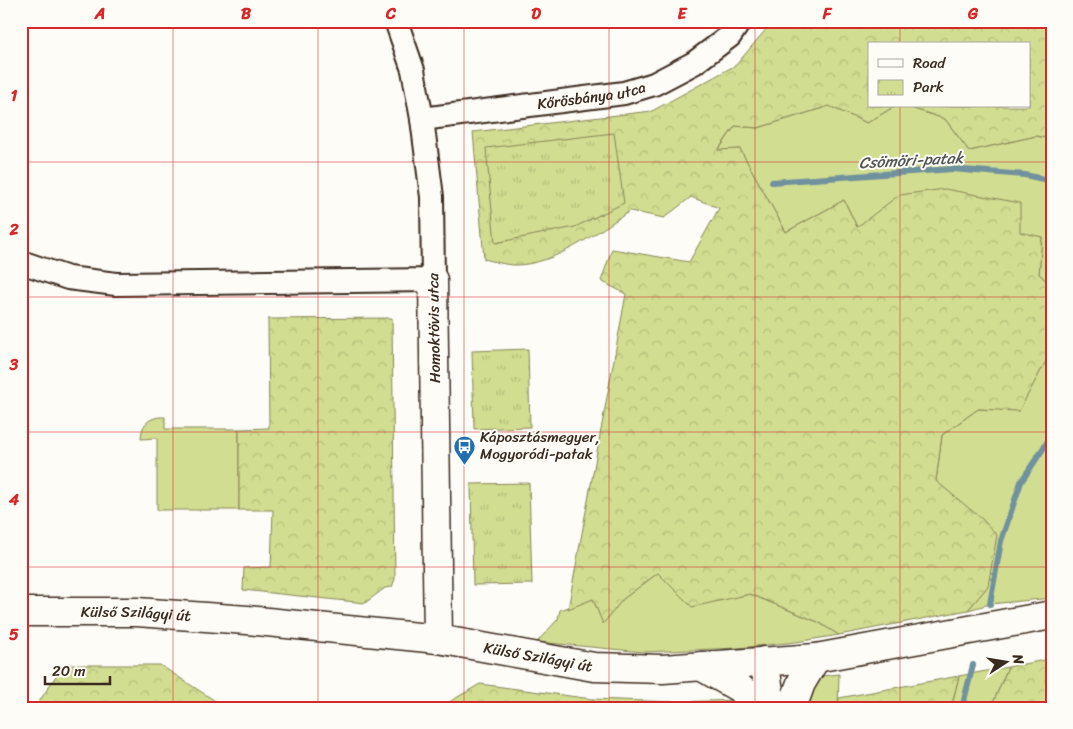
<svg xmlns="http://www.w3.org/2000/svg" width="1073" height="729" font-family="Sriracha,sans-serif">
  <defs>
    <pattern id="forest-crowns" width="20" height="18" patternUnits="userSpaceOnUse" patternTransform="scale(1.25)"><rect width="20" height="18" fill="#d1dd90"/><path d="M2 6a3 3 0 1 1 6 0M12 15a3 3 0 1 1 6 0" fill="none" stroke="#b4be7c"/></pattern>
    <pattern id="park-tufts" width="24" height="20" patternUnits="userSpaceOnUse" patternTransform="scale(1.25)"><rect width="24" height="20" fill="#d1dd90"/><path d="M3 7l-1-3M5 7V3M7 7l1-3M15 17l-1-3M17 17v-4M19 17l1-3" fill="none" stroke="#b4be7c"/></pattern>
  </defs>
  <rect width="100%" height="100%" fill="#fdfcf7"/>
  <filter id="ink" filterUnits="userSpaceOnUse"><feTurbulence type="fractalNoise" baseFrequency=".02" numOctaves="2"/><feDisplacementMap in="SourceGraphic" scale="10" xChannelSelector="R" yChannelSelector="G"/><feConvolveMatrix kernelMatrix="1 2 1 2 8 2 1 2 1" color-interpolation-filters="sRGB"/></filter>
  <g filter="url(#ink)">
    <path fill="#d1dd90" stroke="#868457" d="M829 106 867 123 895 106H905L945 119 969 151 1036 136 1052 139V286L1039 274 1042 237 857 227 844 200 786 232 740 149 718 151 735 126 758 128Z
      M1052 350V598L990 604 968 610 988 586 936 481 942 435 978 409 1019 410Z
      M159 417H165V429H239V510H157V438L141 439C141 426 147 419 159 417Z
      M658 573 692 606 750 594 818 622 839 635 796 642 738 648 644 652 537 642 558 619 560 610 593 599 603 623 623 599Z
      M1052 655V708H1048L1045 660Z
      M1008 667 991 708H951L959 676Z
      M839 674 838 708H801L814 677Z
      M592 699 675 702 738 700 744 708H596Z"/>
    <path fill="url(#forest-crowns)" stroke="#868457" d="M773 21H1052V139L1036 136 969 151 945 119 905 106H1029V44H869V106H895L867 123 829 106 758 128 735 126 718 150 740 149 786 232 844 200 857 227 899 195 945 189 1020 203V232L1042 237 1039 274 1052 286V350L1019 411 978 409 942 435 936 481 982 519 997 535 988 586 968 610 839 635 818 622 750 594 692 607 658 573 623 599 603 624 593 599 568 609 626 294 601 281 612 249 689 262 719 208 691 197 664 218 630 211C597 232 555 265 515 265 505 265 493 261 484 259L473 132 652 111 736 65Z
      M392 318 395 579 392 587 385 588 365 603 243 590 244 568 271 567 273 510H239V429L269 428 268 319Z
      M1045 660 1048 708H991L1008 667Z
      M63 665H160L226 708H35Z
      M959 676 951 708H838L839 698Z
      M480 684 592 699 596 708H439Z"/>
    <path fill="url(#park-tufts)" stroke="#868457" d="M614 133 624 203 575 227 495 243 486 148Z
      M528 349 530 427 474 429 472 351Z
      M529 483 532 584 473 585 471 484Z"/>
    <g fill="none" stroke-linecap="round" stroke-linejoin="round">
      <path stroke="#6f919e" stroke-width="6" d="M772 182 952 169 1025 175 1052 181
        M990 604 1001 541 1021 482 1052 435
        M962 708 973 665"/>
      <defs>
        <g id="street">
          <path id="s1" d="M422 119 624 93 654 84 694 63 730 36 740 21"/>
          <path d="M21 262 68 278 116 284 433 280 432 197 422 119 413 70 396 21"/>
        </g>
        <g id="secondary">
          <path d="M433 280 438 639"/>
          <path id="s2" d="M21 612H137L247 620 438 639 594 667 663 669 816 658 1052 615"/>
          <path d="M764 661 772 708"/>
          <path d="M701 666 741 689 761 708"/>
          <path d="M792 708 801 683 816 658"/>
        </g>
      </defs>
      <use href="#street" stroke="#3b2a1e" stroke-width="26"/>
      <use href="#secondary" stroke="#3b2a1e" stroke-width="31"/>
      <use href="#street" stroke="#fdfcf7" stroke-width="22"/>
      <use href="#secondary" stroke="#fdfcf7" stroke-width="28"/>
    </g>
  </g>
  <path fill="none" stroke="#d62828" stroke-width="1" stroke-opacity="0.55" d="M173 21V708M318 21V708M464 21V708M609 21V708M755 21V708M900 21V44M900 106V708M21 162H1052M21 297H1052M21 432H1052M21 567H1052"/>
  <defs>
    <symbol id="bus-pin" viewBox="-11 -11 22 30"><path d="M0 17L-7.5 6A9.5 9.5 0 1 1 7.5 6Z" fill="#1f6fb2" stroke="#fdfcf7"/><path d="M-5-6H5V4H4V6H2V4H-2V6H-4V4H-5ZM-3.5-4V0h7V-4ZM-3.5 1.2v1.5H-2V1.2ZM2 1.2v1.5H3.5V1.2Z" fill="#fff"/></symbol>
  </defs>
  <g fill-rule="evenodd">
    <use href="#bus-pin" x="452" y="434" width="25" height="34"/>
  </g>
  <g text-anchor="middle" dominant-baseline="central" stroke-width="4" stroke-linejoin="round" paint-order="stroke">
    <g font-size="15" fill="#3b2a1e" stroke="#fdfcf7">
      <text stroke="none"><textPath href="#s1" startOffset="171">Kőrösbánya utca</textPath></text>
      <text transform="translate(434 328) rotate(-91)">Homoktövis utca</text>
      <text stroke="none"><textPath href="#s2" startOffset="115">Külső Szilágyi út</textPath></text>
      <text stroke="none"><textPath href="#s2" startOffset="520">Külső Szilágyi út</textPath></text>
    </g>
    <g font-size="15" fill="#3b2a1e" stroke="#fdfcf7" text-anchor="start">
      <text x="480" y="437">Káposztásmegyer,<tspan x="480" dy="17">Mogyoródi-patak</tspan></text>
    </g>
    <g font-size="16" font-style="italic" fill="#515554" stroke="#fdfcf7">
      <text transform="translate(911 160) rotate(-3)">Csömöri-patak</text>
    </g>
  </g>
  <rect width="1073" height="729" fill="none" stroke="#fdfcf7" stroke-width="55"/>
  <rect x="868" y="42" width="162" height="65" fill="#fdfcf7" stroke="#afa8a0"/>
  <rect x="878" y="59" width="25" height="8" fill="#fdfcf7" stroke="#afa8a0"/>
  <text x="913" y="68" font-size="15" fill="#3b2a1e">Road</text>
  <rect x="878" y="80" width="25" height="15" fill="url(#park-tufts)" stroke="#afa8a0"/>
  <text x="913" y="92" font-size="15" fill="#3b2a1e">Park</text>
  <g transform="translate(1006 662) rotate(78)" stroke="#fdfcf7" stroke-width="4" paint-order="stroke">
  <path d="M0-4L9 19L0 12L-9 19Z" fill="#3b2a1e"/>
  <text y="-8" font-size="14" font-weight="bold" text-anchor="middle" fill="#3b2a1e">N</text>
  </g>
  <path d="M45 676v8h65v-8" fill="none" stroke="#3b2a1e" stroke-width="2.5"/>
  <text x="52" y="676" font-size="15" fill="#3b2a1e" stroke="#fdfcf7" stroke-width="4" paint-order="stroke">20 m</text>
  <rect x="28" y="28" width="1018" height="674" fill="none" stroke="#d62828" stroke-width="2"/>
  <g font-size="16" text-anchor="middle" font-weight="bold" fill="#d62828">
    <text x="100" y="19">A</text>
    <text x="246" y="19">B</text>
    <text x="391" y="19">C</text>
    <text x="536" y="19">D</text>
    <text x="682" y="19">E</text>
    <text x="827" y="19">F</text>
    <text x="973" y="19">G</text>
    <text x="14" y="101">1</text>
    <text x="14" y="235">2</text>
    <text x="14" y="370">3</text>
    <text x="14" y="505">4</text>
    <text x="14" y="640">5</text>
  </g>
</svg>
